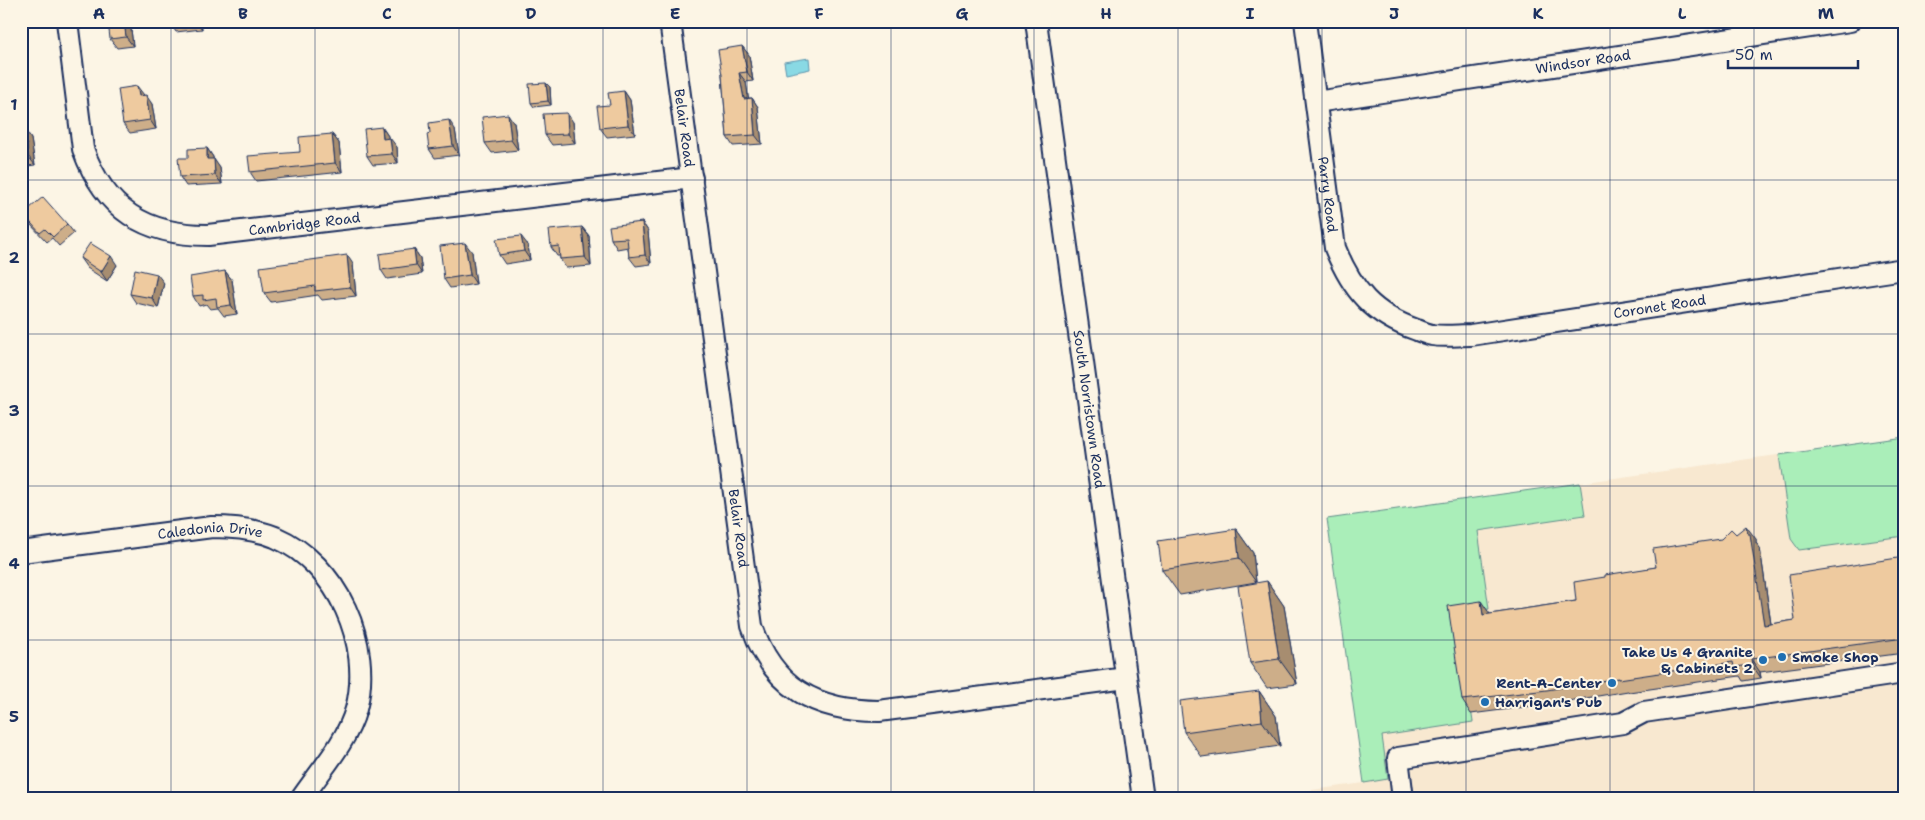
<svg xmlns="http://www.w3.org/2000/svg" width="1925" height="820" font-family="'Shantell Sans',sans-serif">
  <rect width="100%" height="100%" fill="#fcf5e5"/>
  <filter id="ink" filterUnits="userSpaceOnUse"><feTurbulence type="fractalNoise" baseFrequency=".02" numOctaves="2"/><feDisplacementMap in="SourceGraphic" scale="10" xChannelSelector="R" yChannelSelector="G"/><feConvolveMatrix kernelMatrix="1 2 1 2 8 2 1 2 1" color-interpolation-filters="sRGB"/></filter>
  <g filter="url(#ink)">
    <path fill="#f8e8d0" d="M1904 437V799H1292L1291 793 1364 783 1327 519Z"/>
    <path fill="#aaeeb9" stroke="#628e8c" d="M1904 437V536L1799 550 1791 539 1779 455Z
      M1580 483 1585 515 1478 531 1489 609 1467 612 1457 619 1473 722 1382 736 1388 779 1364 783 1327 519Z"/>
    <path fill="#89d9e4" stroke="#5d95ae" d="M809 58 810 69 786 74 784 62Z"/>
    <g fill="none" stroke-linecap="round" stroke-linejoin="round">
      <defs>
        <g id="minor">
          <path id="s1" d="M67 21 83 149C105 210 145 235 208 235L692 178"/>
          <path id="s2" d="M670 21 752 626C773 688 816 711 879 711L1126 678"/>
          <path id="s3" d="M1036 21 1143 799"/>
          <path id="s4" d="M1305 21 1335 248C1352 290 1373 315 1417 330 1422 332 1427 334 1432 335 1445 337 1458 335 1471 335L1904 269"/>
          <path id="s5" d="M1316 102 1850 21"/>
          <path id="s6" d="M21 552 212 527C234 527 255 529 275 537 338 564 373 644 356 709 347 742 320 771 301 799"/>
          <path d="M1403 799 1398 758 1623 723 1644 712 1904 673"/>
        </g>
      </defs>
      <use href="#minor" stroke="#1b2f5e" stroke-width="24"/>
      <use href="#minor" stroke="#fcf5e5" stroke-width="20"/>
    </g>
    <path fill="#cdae89" stroke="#1b2f5e" d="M130 21 133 46 117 48 110 39Z
      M170 21H201L202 29 176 32 170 23Z
      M235 21H260L237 24Z
      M742 46 749 55 753 81 746 82 748 98H752L758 107 762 144 733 146 727 137 722 75Z
      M21 74 24 78 26 105 21 106Z
      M550 87 551 105 534 107 531 103Z
      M624 91 630 100 635 134 607 137 600 128 610 105Z
      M144 95 152 104 156 129 130 133 123 124Z
      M573 122 575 143 552 145 545 135Z
      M514 123 518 150 492 153 485 143Z
      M382 127 388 136V138L397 147 398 163 373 165 367 156Z
      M455 129 459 155 435 158 429 149Z
      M21 130H25L31 139 35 165 21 167Z
      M332 134 339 143 342 172 256 181 250 172 300 152Z
      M207 148 213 157V159L220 168 222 184 186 186 180 177 188 158Z
      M23 214 67 224 74 233 59 246 52 238 47 242 29 223Z
      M642 222 648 231 651 264 636 266 629 257 628 247 617 249 611 239Z
      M582 227 589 236 591 266 566 268 560 259V256H557L551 247Z
      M528 245 530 260 505 264 499 255Z
      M414 249 420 258 422 274 387 279 381 270Z
      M472 252 476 284 450 288 444 279Z
      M80 258 117 265 107 281 87 268Z
      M353 264 356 296 322 300 318 295 271 302 264 293Z
      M225 271 232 280 237 314 224 316 218 308 210 309 206 304 199 306 193 296Z
      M164 283 158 308 136 303 130 294Z
      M1236 529 1253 553 1256 582 1180 595 1162 570Z
      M1736 534 1756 539V543L1760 548 1771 624 1795 620 1904 557V653L1760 672 1761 678 1743 681 1740 676 1629 692 1628 691 1556 703 1471 714 1462 700 1490 614 1576 601 1605 577 1656 567Z
      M1267 581 1284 606 1297 684 1267 688 1250 663Z
      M1259 691 1276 716 1280 746 1202 757 1184 732Z"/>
    <path fill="#a78d6f" stroke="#1b2f5e" d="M124 21H130L133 46 126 37Z
      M196 21H201L202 29Z
      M742 46 749 55 753 81 747 72Z
      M739 73 746 82 750 108 744 99Z
      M21 74 24 78 26 105 21 98Z
      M546 83 550 87 551 105 548 101Z
      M137 86 144 95 145 105 139 96Z
      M624 91 630 100 635 134 628 125Z
      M146 95 152 104 156 129 150 120Z
      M752 98 758 107 762 144 755 135Z
      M567 113 573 122 575 143 568 134Z
      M508 114 514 123 518 150 511 140Z
      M449 120 455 129 459 155 453 146Z
      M382 127 388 136 389 148 383 139Z
      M25 130 31 139 35 165 28 156Z
      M332 134 339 143 342 172 335 163Z
      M390 138 397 147 398 163 392 154Z
      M207 148 213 157 214 168 207 159Z
      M214 159 220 168 222 184 215 175Z
      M642 222 648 231 651 264 645 255Z
      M582 227 589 236 591 266 585 257Z
      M521 236 528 245 530 260 524 251Z
      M465 243 472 252 476 284 470 275Z
      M414 249 420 258 422 274 416 265Z
      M347 255 353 264 356 296 350 287Z
      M111 256 117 265 107 281 101 272Z
      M225 271 232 280 237 314 231 305Z
      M157 274 164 283 158 308 152 298Z
      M1746 526 1756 539V543L1760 548 1773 638 1764 625Z
      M1236 529 1253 553 1256 582 1239 558Z
      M1267 581 1284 606 1297 684 1279 659Z
      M1481 601 1490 614 1483 615Z
      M1751 659 1760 672 1761 678 1752 665Z
      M1259 691 1276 716 1280 746 1262 721Z"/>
    <path fill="#eeca9f" stroke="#1b2f5e" d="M108 21H124L126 37 110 39Z
      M170 21H188L170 23Z
      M742 46 747 72 739 73 744 99 752 98 755 135 727 137 722 75 718 50Z
      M546 83 548 101 531 103 529 84Z
      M137 86 139 96 146 95 150 120 123 124 118 89Z
      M624 91 628 125 600 128 597 106 610 105 608 93Z
      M567 113 568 134 545 135 543 114Z
      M508 114 511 140 485 143 482 117Z
      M449 120 453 146 429 149 427 134 430 133 429 123Z
      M382 127 383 139 390 138 392 154 367 156 364 129Z
      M21 130H25L28 156 21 157Z
      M332 134 335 163 250 172 248 156 300 152 299 137Z
      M207 148V159H214L215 175 180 177 178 158H188V149Z
      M43 197 67 224 53 237 45 229 40 233 23 214Z
      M642 222 645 255 629 257 627 238 611 239 609 226Z
      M582 227 585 257 560 259 559 246 551 247 549 230Z
      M521 236 524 251 499 255 496 239Z
      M90 243 111 256 101 272 80 258Z
      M465 243 470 275 444 279 440 246Z
      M414 249 416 265 381 270 379 254Z
      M347 255 350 287 315 291V286L264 293 260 267Z
      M135 269 157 274 152 298 130 294Z
      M225 271 231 305 217 307 216 298 203 300V295L193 296 190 277Z
      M1746 526 1748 534H1750L1764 625 1795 620 1789 575 1904 557V638L1751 659 1752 665 1734 667 1733 662 1619 679V678L1547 690 1462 700 1448 606 1481 601 1483 615 1576 601 1574 582 1605 577V575L1656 567 1653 549 1721 539 1731 529 1736 534Z
      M1236 529 1239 558 1162 570 1158 541Z
      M1267 581 1279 659 1250 663 1238 586Z
      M1259 691 1262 721 1184 732 1180 701Z
      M1387 795V799H1358Z"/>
  </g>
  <path fill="none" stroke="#1b2f5e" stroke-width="1" stroke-opacity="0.55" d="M171 21V799M315 21V799M459 21V799M603 21V799M747 21V799M891 21V799M1034 21V799M1178 21V799M1322 21V799M1466 21V799M1610 21V799M1754 21V799M21 180H1904M21 334H1904M21 486H1904M21 640H1904"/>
  <g fill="#1f6fb2" stroke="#fcf5e5" stroke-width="2">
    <circle cx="1782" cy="657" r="5"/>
    <circle cx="1763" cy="660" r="5"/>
    <circle cx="1612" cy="683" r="5"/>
    <circle cx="1485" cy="702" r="5"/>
  </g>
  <g text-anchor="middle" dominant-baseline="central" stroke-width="4" stroke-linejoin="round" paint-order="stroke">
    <g font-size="14" fill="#1b2f5e" stroke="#fcf5e5">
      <text stroke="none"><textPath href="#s5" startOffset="270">Windsor Road</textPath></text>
      <text stroke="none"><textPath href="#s2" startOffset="108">Belair Road</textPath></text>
      <text stroke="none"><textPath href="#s4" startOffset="175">Parry Road</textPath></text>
      <text stroke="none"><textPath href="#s1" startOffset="390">Cambridge Road</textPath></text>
      <text stroke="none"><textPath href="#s4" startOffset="595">Coronet Road</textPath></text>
      <text stroke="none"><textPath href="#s3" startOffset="392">South Norristown Road</textPath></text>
      <text stroke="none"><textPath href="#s2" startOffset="512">Belair Road</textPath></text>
      <text stroke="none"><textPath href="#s6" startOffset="191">Caledonia Drive</textPath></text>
    </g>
    <g font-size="14" font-weight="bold" fill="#1b2f5e" stroke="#fcf5e5" text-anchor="end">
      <text x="1753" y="652">Take Us 4 Granite<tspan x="1753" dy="16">&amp; Cabinets 2</tspan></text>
      <text x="1792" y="657" text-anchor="start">Smoke Shop</text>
      <text x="1602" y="683">Rent-A-Center</text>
      <text x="1495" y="702" text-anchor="start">Harrigan's Pub</text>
    </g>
  </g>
  <rect width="1925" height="820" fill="none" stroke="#fcf5e5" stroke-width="55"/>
  <path d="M1728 60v8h130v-8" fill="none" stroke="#1b2f5e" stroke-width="2.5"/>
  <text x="1735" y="60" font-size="15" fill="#1b2f5e" stroke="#fcf5e5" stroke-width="4" paint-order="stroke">50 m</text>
  <rect x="28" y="28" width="1870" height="764" fill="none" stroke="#1b2f5e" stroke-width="2"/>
  <g font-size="16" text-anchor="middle" font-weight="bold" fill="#1b2f5e">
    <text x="99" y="19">A</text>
    <text x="243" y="19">B</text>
    <text x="387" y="19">C</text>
    <text x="531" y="19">D</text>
    <text x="675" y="19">E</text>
    <text x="819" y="19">F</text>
    <text x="962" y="19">G</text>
    <text x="1106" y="19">H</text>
    <text x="1250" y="19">I</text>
    <text x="1394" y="19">J</text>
    <text x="1538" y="19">K</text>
    <text x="1682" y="19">L</text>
    <text x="1826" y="19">M</text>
    <text x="14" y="110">1</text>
    <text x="14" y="263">2</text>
    <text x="14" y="416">3</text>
    <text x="14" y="569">4</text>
    <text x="14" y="722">5</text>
  </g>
</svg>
